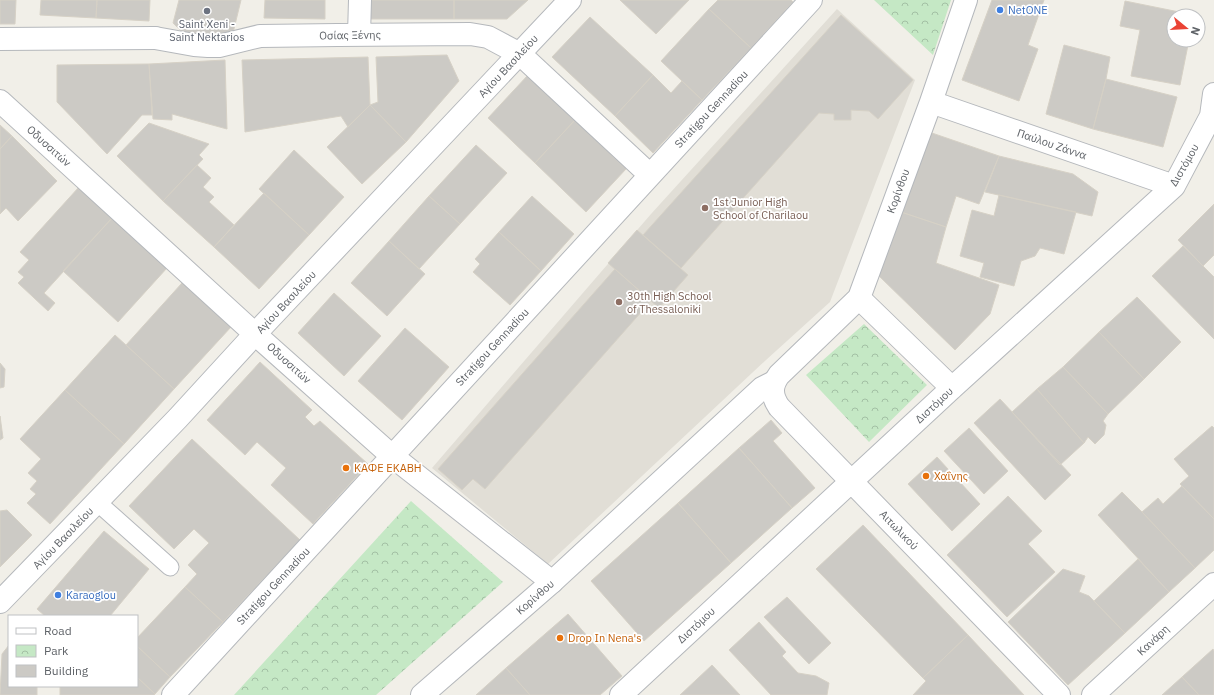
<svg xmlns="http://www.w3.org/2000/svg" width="1214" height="695" font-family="'IBM Plex Sans',sans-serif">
  <defs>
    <pattern id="park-crowns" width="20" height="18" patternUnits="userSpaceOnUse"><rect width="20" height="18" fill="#c5e8c5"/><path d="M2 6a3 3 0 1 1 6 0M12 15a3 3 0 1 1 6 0" fill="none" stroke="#a3c0a4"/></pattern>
  </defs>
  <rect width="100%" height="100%" fill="#f1efe8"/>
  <path fill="#e1ded6" d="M837 9 915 80 830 302 766 360 548 564 432 468 651 214Z"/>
  <path fill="url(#park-crowns)" d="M874 0H951L933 55Z
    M864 324 927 385 869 442 806 375Z
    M411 501 503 582 376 695H234Z"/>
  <path fill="#cccac5" stroke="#d6d1c6" d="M0 0H16L15 24H0Z
    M41 0H97L96 18 40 15Z
    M97 0H150L149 21 96 18Z
    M179 0H241L233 33 218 41 183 33 173 23Z
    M265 0H325V19L264 18Z
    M371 0H454V19H370Z
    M454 0H528L507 19H454Z
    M620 0H689L656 34Z
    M718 0H791L793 2 751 48 709 9Z
    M992 0H1044L1028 45 1038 49 1019 101 962 80Z
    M1125 1 1194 15 1174 16V40H1189L1180 85 1131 76 1140 30 1120 26Z
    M709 9 751 48 702 100 661 61Z
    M841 15 913 80 878 119 869 111 851 110V120H834V114L819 113 681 268 643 235Z
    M590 17 653 75 615 116 552 57Z
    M1064 45 1110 57 1106 79 1093 129 1046 114Z
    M447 55 459 81 406 142 370 105 378 102 376 57Z
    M368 57 370 105 348 127 341 116 245 132 242 60Z
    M225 60 227 129 172 114V120L153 119 149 64Z
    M149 64 152 115H142L107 154 57 102V65Z
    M528 75 575 120 535 163 488 118Z
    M653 75 671 93 682 81 702 100 653 153 615 116Z
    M1106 79 1177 97 1163 147 1093 129Z
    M370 105 406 142 362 184 327 147Z
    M575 120 626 169 586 212 535 163Z
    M149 123 209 144 199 155 203 159 163 201 117 156Z
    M0 125 12 136 0 149Z
    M929 132 999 156 979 204 956 196 946 227 901 212Z
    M12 136 57 181 18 221 6 208 0 214V149Z
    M476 145 507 173 460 224 429 196Z
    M294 150 344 197 309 235 259 189Z
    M999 156 1073 174 1098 192 1092 216 985 192Z
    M197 165 211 178 203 187 214 197 209 202 234 225 214 247 163 201Z
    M79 187 113 217 44 293 55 303 48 311 18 283 24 277 18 272 29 260 20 252Z
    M264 193 309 235 259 289 214 247Z
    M999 195 1076 212 1064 254 1040 248 1035 256 1021 261 1014 286 980 277 984 263 960 256 972 210 994 216Z
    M429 196 460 224 419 269 389 241Z
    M532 196 574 234 541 271 499 232Z
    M1214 204V255L1203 266 1178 240Z
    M901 212 946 227 936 263 999 285 990 314 955 350 878 275Z
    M113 217 167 268 118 322 63 271Z
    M637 230 688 275 659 308 608 263Z
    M499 232 541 271 510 305 473 272 480 264 475 259Z
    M389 241 425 274 387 316 351 283Z
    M1183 246 1214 277V339L1152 276Z
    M615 269 651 301 485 489 473 479 462 490 438 469Z
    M182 283 231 327 174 389 126 345Z
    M334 293 381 336 344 376 298 333Z
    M1137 297 1181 342 1144 379 1099 332Z
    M405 328 449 367 402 420 358 381Z
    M1099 332 1144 379 1108 414 1063 367Z
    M115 335 174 389 124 444 65 390Z
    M260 362 312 410 305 417 314 426 320 421 368 464 313 524 271 485 286 468 257 442 245 455 207 420Z
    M0 363 5 369 4 387 0 388Z
    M1063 367 1108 414 1103 421 1106 425 1104 435 1095 444 1088 437 1084 443 1037 389Z
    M1037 389 1084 443 1060 465 1012 412Z
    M65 390 124 444 50 524 27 503 36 494 30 489 37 481 28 473 41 459 20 439Z
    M1000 399 1071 475 1045 500 974 423Z
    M0 416 3 438 0 440Z
    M771 420 782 433 773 441 815 488 792 508 739 448Z
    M1212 426 1214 428V519L1180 484 1189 476 1174 459Z
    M969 428 1008 471 984 494 944 451Z
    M192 439 300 540 223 622 185 587 197 574 188 565 209 543 194 529 174 549 129 506Z
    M739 448 792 508 731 563 678 503Z
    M937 457 980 504 952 531 908 484Z
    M1182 486 1214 519V550L1195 568 1142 512 1158 498 1163 504Z
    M1122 492 1142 512 1195 568 1169 592 1098 515Z
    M1008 496 1042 531 1028 544 1055 572 1007 617 947 555Z
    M678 503 731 563 644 641 591 581Z
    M7 510 32 535 0 567V511Z
    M863 525 968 635 923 678 816 569Z
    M104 531 149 569 110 616H45L37 609Z
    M1138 559 1169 592 1125 633 1094 601Z
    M1063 569 1085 576 1079 592 1089 596 1125 633 1068 685 1008 622Z
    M185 587 223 622 170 677 137 646V638Z
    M787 597 831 643 809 664 764 617Z
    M568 614 622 676 600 695H530L506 668Z
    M759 622 786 652 782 656 798 673 816 676 829 683 827 695H771L729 650Z
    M968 635 1024 695H913L926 681 923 678Z
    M9 645V686H37V695H0L2 654Z
    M137 646 170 677 155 694 137 677Z
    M1213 649 1214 651V695H1199L1182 677Z
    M712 665 740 695H680Z
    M506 668 530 695H476Z
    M137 677 155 694 154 695H60V686H137Z
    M1182 677 1199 695H1162Z"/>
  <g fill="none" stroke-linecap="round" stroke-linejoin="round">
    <defs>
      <path id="service" d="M97 502 170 567"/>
      <path id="pedestrian" d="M155 38 194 45 208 46H219L260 36 338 35
        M422 695 552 582 762 388 774 382"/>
      <path id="minor" d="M966 0 931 102 859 298 779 375C771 386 771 395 779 407L1059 695
        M338 35 470 34 488 37 520 54 650 175
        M359 35 360 0
        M0 39 155 38
        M0 101 255 334 392 456 552 582
        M931 102 1174 186
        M859 298 952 388
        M0 602 178 418 255 334 570 0
        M173 695 811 0
        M621 695 952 388 1174 186 1211 116 1214 94"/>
      <path id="tertiary" d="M1093 695 1214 584"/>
    </defs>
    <use href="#service" stroke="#b5b8bc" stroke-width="19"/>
    <use href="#pedestrian" stroke="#b5b8bc" stroke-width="24"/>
    <use href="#minor" stroke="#b5b8bc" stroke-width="24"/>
    <use href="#tertiary" stroke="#b5b8bc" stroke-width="24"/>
    <use href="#service" stroke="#fff" stroke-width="17"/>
    <use href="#pedestrian" stroke="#fff" stroke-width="22"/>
    <use href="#minor" stroke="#fff" stroke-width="22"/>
    <use href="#tertiary" stroke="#fff" stroke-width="22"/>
  </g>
  <g fill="#3f7fe0" stroke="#fff" stroke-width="1.5">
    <circle cx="1000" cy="10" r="4"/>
    <circle cx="58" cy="595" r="4"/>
  </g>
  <circle fill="#6b7280" stroke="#fff" stroke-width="1.5" cx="207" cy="11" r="4"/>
  <g fill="#8d6e63" stroke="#fff" stroke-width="1.5">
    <circle cx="705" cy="208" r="4"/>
    <circle cx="619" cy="302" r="4"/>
  </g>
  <g fill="#e8710a" stroke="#fff" stroke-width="1.5">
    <circle cx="346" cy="468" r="4"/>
    <circle cx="926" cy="476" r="4"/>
    <circle cx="560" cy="638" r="4"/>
  </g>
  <g text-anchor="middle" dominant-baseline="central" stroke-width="3.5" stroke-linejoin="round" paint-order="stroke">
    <g font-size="11" fill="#366cbe" stroke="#fff" text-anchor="start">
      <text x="1008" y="10">NetONE</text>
      <text x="66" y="595">Karaoglou</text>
    </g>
    <g font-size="11" fill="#5b616d" stroke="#fff">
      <text x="207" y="24">Saint Xeni -<tspan x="207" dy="13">Saint Nektarios</tspan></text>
    </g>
    <g font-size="11" fill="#5f6368" stroke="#fff">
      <text transform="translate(350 35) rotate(-1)">Οσίας Ξένης</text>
      <text transform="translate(508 66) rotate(-47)">Αγίου Βασιλείου</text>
      <text transform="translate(711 109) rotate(-47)">Stratigou Gennadiou</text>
      <text transform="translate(1052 144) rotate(19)">Παύλου Ζάννα</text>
      <text transform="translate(49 146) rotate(42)">Οδυσσιτών</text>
      <text transform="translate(1184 165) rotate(-60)">Διστόμου</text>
      <text transform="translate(898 191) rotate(-70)">Κορίνθου</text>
      <text transform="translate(286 302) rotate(-47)">Αγίου Βασιλείου</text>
      <text transform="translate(492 347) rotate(-47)">Stratigou Gennadiou</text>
      <text transform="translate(289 363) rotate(42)">Οδυσσιτών</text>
      <text transform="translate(934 405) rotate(-43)">Διστόμου</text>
      <text transform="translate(899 530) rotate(46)">Αιτωλικού</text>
      <text transform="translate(63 538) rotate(-46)">Αγίου Βασιλείου</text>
      <text transform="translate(273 586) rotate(-47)">Stratigou Gennadiou</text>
      <text transform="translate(535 597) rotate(-41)">Κορίνθου</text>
      <text transform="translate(696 625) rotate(-43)">Διστόμου</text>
      <text transform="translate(1153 640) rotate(-43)">Κανάρη</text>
    </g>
    <g font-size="11" fill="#785e54" stroke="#fff" text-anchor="start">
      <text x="713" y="202">1st Junior High<tspan x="713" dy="13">School of Charilaou</tspan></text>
      <text x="627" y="296">30th High School<tspan x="627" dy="13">of Thessaloniki</tspan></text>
    </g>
    <g font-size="11" fill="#c56008" stroke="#fff" text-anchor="start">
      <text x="354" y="468">ΚΑΦΕ ΕΚΑΒΗ</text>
      <text x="934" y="476">Χαΐνης</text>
      <text x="568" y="638">Drop In Nena's</text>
    </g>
  </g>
  <rect x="8" y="615" width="130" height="72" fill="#ffffff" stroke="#bfc1c3"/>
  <rect x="16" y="628" width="20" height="6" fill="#ffffff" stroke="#bfc1c3"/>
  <text x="44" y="635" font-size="12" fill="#5f6368">Road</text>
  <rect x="16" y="645" width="20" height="12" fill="url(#park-crowns)" stroke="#bfc1c3"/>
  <text x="44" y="655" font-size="12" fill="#5f6368">Park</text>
  <rect x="16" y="665" width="20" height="12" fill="#cccac5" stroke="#bfc1c3"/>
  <text x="44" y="675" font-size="12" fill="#5f6368">Building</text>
  <g transform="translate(1186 28) rotate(108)"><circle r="19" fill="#ffffff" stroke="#bfc1c3"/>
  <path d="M0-3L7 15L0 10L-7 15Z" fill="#ea4335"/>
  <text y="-6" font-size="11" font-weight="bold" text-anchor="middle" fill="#5f6368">N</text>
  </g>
</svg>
